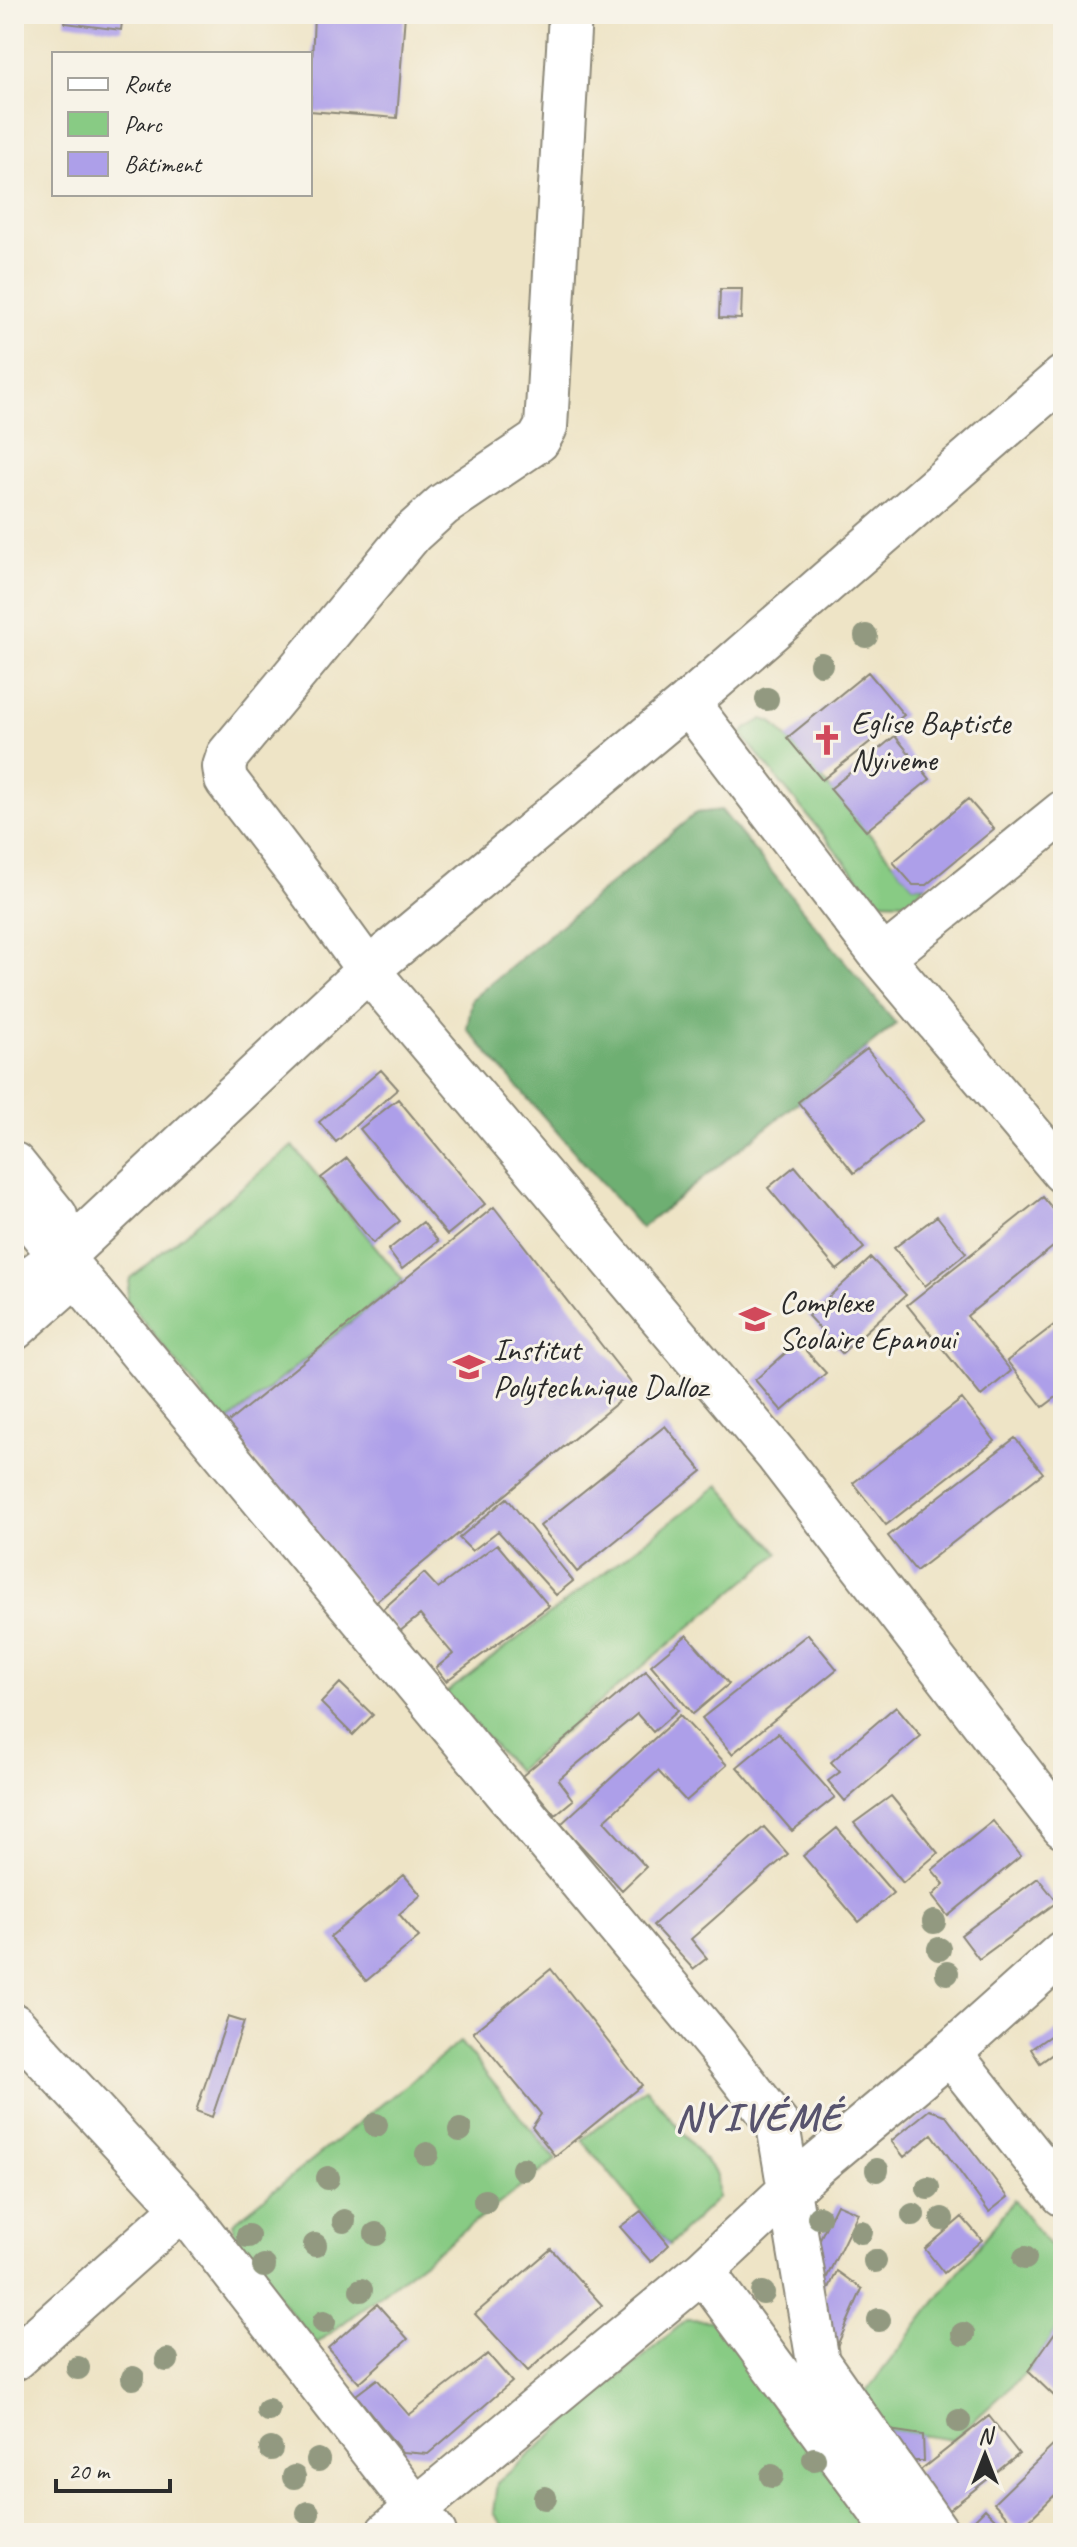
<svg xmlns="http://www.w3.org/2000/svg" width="1077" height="2547" font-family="Caveat,sans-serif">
  <rect width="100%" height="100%" fill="#f7f3e8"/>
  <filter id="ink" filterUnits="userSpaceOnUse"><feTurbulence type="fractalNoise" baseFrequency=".0125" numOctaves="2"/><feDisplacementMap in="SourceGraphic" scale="16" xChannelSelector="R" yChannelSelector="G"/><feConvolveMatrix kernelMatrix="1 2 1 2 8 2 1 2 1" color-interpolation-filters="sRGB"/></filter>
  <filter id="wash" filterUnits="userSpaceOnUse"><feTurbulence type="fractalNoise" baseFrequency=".006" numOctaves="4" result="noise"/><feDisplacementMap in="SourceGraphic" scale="32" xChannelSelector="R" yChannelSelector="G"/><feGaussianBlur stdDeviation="1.8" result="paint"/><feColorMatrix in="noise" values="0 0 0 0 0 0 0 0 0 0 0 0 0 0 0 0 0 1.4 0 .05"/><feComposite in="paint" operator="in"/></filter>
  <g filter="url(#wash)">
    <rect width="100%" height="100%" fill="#eee4c6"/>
    <path fill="#88cb84" stroke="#5a7b58" stroke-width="2" d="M763 719 772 722 787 738 913 885H926L908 902 877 901 742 735 746 729Z
      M293 1146 403 1280 225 1424 126 1299 130 1278Z
      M719 1485 779 1553 517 1771 446 1693Z
      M460 2042 556 2160 316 2344 236 2245 233 2223Z
      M646 2088 717 2175 718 2198 669 2245 582 2140Z
      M1014 2200 1063 2263V2321L1028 2371 953 2440 842 2423Z
      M686 2320 718 2321 871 2533H508L493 2513 497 2483Z"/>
    <path fill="#6eaf72" stroke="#4c6d4e" stroke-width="2" d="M721 810 896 1024 641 1228 467 1029 472 999 696 813Z"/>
    <g id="blocks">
      <path fill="#ad9fe9" d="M66 14H123L121 30 65 23Z
        M314 14H405L397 118 310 111Z
        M720 289H742L741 319 719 318Z
        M868 672 904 715 822 780 787 738Z
        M895 736 930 779 866 831 830 789Z
        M968 799 994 829 926 885H913L893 862Z
        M867 1049 923 1120 854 1173 798 1102Z
        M381 1070 398 1089 336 1142 319 1122Z
        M398 1099 485 1204 447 1235 360 1129Z
        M347 1158 400 1221 373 1243 321 1178Z
        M795 1166 864 1248 837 1270 768 1188Z
        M1043 1197 1063 1221V1239L967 1316 1011 1371 981 1396 907 1305Z
        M494 1207 635 1388 373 1604 226 1424Z
        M937 1216 966 1253 925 1286 894 1248Z
        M423 1222 438 1241 402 1269 388 1250Z
        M871 1258 906 1295 842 1353 808 1316Z
        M1063 1318V1392L1043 1407 1007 1361Z
        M798 1342 826 1373 782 1411 755 1380Z
        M962 1399 995 1441 886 1525 853 1483Z
        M665 1426 702 1471 577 1572 540 1526Z
        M1015 1438 1043 1473 916 1571 888 1536Z
        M507 1498 573 1581 556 1595 498 1531 472 1551 459 1538Z
        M497 1544 549 1606 446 1681 436 1668 453 1654 420 1615 399 1632 382 1610 424 1573 438 1588Z
        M808 1634 837 1669 732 1754 702 1718Z
        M687 1635 729 1684 693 1714 651 1665Z
        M646 1671 678 1710 653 1732 637 1714 558 1780 573 1800 555 1815 522 1776Z
        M340 1683 373 1715 353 1735 321 1703Z
        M896 1706 921 1736 845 1801 828 1781 840 1772 831 1762Z
        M680 1715 727 1765 686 1801 658 1771 604 1821 646 1867 622 1890 561 1824Z
        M778 1733 835 1797 792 1831 737 1767Z
        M891 1796 938 1853 903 1883 854 1823Z
        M993 1821 1021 1856 948 1916 932 1896 944 1884 932 1870Z
        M764 1827 788 1854 691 1939 707 1958 693 1969 653 1925Z
        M837 1828 893 1893 859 1922 803 1856Z
        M404 1875 421 1895 399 1914 419 1937 366 1981 330 1937Z
        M1038 1878 1057 1902 979 1959 961 1935Z
        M551 1969 642 2085 555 2156 532 2127 541 2114 473 2032Z
        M228 2017 244 2022 212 2117 196 2111Z
        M1063 2027V2059L1057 2051 1040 2063 1031 2049Z
        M929 2110 945 2115 1008 2197 989 2212 932 2134 904 2157 891 2141Z
        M837 2204 858 2213 807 2318 786 2308Z
        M641 2211 669 2245 651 2262 620 2227Z
        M962 2217 982 2240 944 2273 925 2249Z
        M551 2249 602 2305 528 2371 475 2314Z
        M837 2271 862 2289 820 2385 798 2354Z
        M377 2304 408 2339 359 2383 328 2348Z
        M1063 2321V2386L1054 2396 1028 2371Z
        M488 2354 512 2382 428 2454 402 2452 356 2395 377 2379 409 2415Z
        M989 2416 1019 2454 940 2517 909 2479Z
        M842 2423 923 2435 924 2461H869Z
        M1063 2436V2487L1019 2530 994 2503Z
        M985 2509 1009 2533H973L967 2527Z"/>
    </g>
  </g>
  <g filter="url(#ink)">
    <use href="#blocks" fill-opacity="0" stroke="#8c8878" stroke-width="2"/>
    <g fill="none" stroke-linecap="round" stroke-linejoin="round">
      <defs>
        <path id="minor" d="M570 14 546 427 538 441 443 505 411 534 228 755 224 767 226 780 299 875 368 970 776 1454 1063 1827
          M688 703 883 958 1063 1172
          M883 958 1063 812
          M14 1164 56 1216
          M14 1200 717 2046 778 2125 818 2362 938 2533
          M14 1290 77 1243 368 970 688 703 1063 377
          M14 1329 73 1277
          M14 2025 183 2208 435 2533
          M950 2053 1063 2195
          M703 2271 896 2533
          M14 2359 183 2208
          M387 2533 703 2271 815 2166 950 2053 1063 1952"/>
      </defs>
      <use href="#minor" stroke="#8c8878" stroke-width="46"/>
      <use href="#minor" stroke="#fff" stroke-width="42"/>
    </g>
    <g fill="#929980">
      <circle cx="866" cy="636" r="12"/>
      <circle cx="821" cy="664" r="12"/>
      <circle cx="767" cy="699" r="12"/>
      <circle cx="934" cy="1922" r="12"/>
      <circle cx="939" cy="1949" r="12"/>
      <circle cx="947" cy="1973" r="12"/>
      <circle cx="376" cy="2125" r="12"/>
      <circle cx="460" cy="2130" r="12"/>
      <circle cx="427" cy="2154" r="12"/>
      <circle cx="523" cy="2169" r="12"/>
      <circle cx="877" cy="2170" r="12"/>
      <circle cx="328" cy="2178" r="12"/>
      <circle cx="928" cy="2188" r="12"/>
      <circle cx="485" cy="2201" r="12"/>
      <circle cx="913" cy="2215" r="12"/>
      <circle cx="819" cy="2217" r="12"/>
      <circle cx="942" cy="2219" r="12"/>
      <circle cx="344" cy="2221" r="12"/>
      <circle cx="861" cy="2232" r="12"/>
      <circle cx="376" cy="2234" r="12"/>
      <circle cx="248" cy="2236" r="12"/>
      <circle cx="315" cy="2245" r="12"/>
      <circle cx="1025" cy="2258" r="12"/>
      <circle cx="875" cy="2261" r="12"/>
      <circle cx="264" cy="2266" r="12"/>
      <circle cx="361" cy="2290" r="12"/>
      <circle cx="763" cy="2293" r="12"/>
      <circle cx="879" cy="2320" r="12"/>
      <circle cx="324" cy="2322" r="12"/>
      <circle cx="963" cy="2334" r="12"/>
      <circle cx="167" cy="2360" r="12"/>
      <circle cx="78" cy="2368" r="12"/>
      <circle cx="133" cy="2378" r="12"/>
      <circle cx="268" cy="2410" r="12"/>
      <circle cx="959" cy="2421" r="12"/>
      <circle cx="271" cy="2449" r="12"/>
      <circle cx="814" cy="2459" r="12"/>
      <circle cx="318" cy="2460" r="12"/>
      <circle cx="772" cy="2476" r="12"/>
      <circle cx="294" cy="2477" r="12"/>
      <circle cx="545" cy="2498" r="12"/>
      <circle cx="308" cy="2513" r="12"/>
    </g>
  </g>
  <defs>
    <symbol id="church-bare" viewBox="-9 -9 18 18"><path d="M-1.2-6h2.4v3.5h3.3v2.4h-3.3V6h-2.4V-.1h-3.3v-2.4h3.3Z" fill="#d1495b" stroke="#f7f3e8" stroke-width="2.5" paint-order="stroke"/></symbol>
    <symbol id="school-bare" viewBox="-9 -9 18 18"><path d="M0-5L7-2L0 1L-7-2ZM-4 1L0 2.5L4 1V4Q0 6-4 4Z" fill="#d1495b" stroke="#f7f3e8" stroke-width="2.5" paint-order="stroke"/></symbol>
  </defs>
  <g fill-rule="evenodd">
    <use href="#church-bare" x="805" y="718" width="44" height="44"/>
    <use href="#school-bare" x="733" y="1297" width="44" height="44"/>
    <use href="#school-bare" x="447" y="1345" width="44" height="44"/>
  </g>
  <g text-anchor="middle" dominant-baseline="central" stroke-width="6" stroke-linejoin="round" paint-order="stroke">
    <g font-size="32" fill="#2b2b2b" stroke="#f7f3e8" text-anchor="start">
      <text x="851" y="722">Eglise Baptiste<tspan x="851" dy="37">Nyiveme</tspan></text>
      <text x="779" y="1301">Complexe<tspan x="779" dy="37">Scolaire Epanoui</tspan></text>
      <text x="493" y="1349">Institut<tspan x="493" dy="37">Polytechnique Dalloz</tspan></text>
    </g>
    <g font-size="40" font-weight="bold" letter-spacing="2" fill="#58546e" stroke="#f7f3e8">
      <text x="759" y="2117">NYIVÉMÉ</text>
    </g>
  </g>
  <rect width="1077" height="2547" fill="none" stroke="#f7f3e8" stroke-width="48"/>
  <rect x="52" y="52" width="260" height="144" fill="#f7f3e8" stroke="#a5a39c" stroke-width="2"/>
  <rect x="68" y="78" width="40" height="12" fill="#ffffff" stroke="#a5a39c" stroke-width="2"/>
  <text x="124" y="92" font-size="24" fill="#2b2b2b">Route</text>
  <rect x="68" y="112" width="40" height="24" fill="#88cb84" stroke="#a5a39c" stroke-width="2"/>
  <text x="124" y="132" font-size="24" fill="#2b2b2b">Parc</text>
  <rect x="68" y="152" width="40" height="24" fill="#ad9fe9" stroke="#a5a39c" stroke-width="2"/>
  <text x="124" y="172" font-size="24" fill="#2b2b2b">Bâtiment</text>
  <g transform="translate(985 2455)" stroke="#f7f3e8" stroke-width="6" paint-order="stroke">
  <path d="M0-6L14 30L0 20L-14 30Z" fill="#2b2b2b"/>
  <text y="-12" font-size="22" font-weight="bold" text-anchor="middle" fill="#2b2b2b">N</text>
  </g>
  <path d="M56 2479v12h114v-12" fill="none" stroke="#2b2b2b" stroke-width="4"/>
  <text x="68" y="2479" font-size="24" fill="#2b2b2b" stroke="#f7f3e8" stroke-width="6" paint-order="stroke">20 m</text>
</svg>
